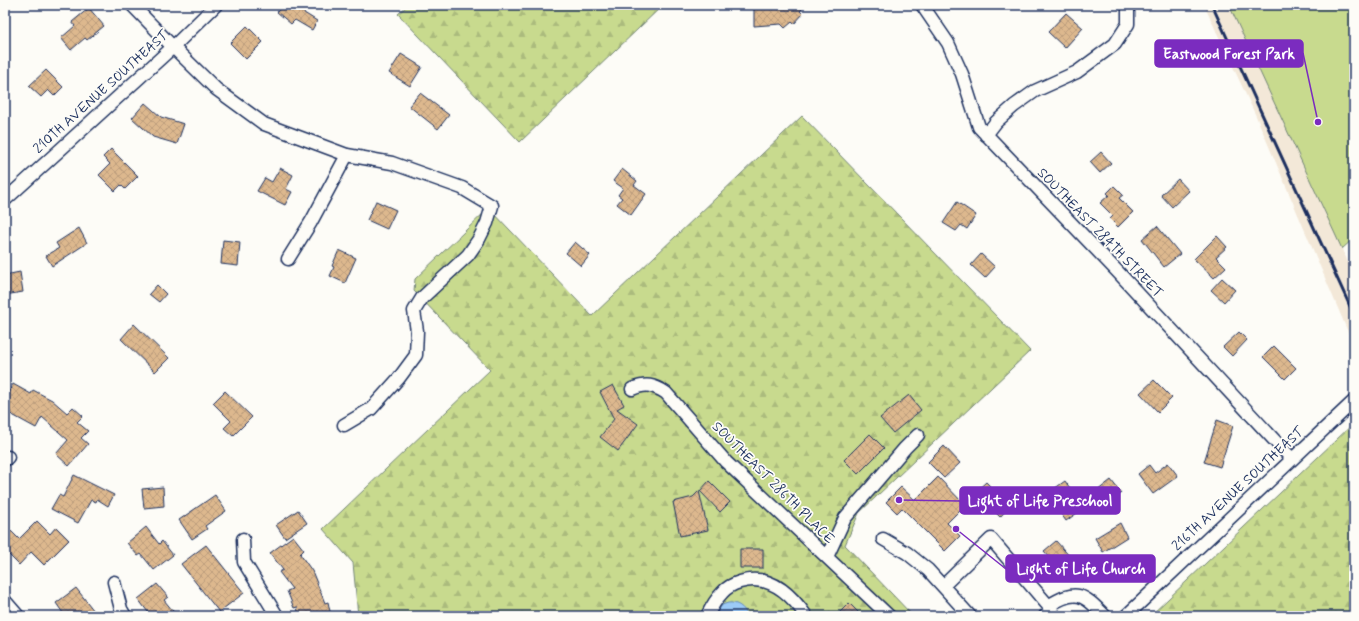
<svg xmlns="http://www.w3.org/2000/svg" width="1359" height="621" font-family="Mynerve,sans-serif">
  <defs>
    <pattern id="forest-firs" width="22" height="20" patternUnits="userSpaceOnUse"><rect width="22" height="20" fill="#c8da8e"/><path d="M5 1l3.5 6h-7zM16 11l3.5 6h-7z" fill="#abbb7d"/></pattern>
    <pattern id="building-cross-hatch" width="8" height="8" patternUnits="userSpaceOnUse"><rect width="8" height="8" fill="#ddb88e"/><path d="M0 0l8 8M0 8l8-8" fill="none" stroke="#bd9e7d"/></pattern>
  </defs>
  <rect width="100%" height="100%" fill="#fdfcf7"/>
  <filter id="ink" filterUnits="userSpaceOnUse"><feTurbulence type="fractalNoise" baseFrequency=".025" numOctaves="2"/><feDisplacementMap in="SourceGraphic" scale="8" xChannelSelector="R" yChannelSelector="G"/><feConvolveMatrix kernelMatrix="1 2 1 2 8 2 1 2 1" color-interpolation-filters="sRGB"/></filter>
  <g filter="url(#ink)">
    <path fill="#f3e8d8" d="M1204 5H1229L1354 275V346L1256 116Z"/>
    <path fill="#c8da8e" stroke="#728476" d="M1229 5H1354V238L1342 249Z"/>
    <path fill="url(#forest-firs)" stroke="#728476" d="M408 5H663L520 142 398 14Z
      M802 116 1030 351 859 513 845 545 913 616H358L353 563 323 529 490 370 414 291 415 279 489 208 592 316Z
      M1354 423V616H1150Z"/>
    <path fill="#9ccaf7" stroke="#688cba" d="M728 603C737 602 744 607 748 616H715L722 605Z"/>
    <path fill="url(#building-cross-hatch)" stroke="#1b2f5e" d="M283 5H308L301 11 317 21 312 30 295 20 291 24 277 12Z
      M780 5H806L800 11 803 14 794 24 792 22 785 28 781 24 754 26V8L778 7Z
      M89 8 104 26 87 40 85 38 71 50 61 38 75 26 72 22Z
      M1066 13 1083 28 1065 48 1048 32Z
      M247 26 263 42 246 59 230 43Z
      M401 54 422 67 410 86 389 73Z
      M46 70 63 87 54 96 48 90 41 97 29 86Z
      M420 93 449 115 438 129 409 106Z
      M145 103 161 117 184 124 177 144 153 137 132 118Z
      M111 149 138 176 125 189 121 185 115 191 99 175 110 164 103 157Z
      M1101 152 1111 163 1100 173 1090 162Z
      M280 168 293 175 286 189 292 192 285 205 257 191 265 178 272 182Z
      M622 169 637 181 634 185 646 194 631 215 617 204 622 198 618 195 623 188 613 181Z
      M1178 179 1189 191 1172 207 1161 195Z
      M1114 186 1123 195 1119 198 1133 212 1118 227 1110 219 1113 216 1100 203 1109 195 1107 193Z
      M376 201 396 210 387 229 367 220Z
      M957 202 976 215 967 229 961 225 956 231 943 223Z
      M1157 226 1180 254 1164 267 1142 239Z
      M79 228 87 243 52 266 46 256 59 248 56 243Z
      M1217 236 1227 247 1216 257 1226 267 1214 278 1194 259Z
      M223 240 240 242 238 266 221 264Z
      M575 242 590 255 581 266 566 253Z
      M339 250 356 258 345 283 330 276 334 267 332 266Z
      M981 254 995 267 985 278 971 265Z
      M20 272 23 292 5 295V275Z
      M1222 278 1235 290 1224 302 1211 290Z
      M157 285 166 294 159 302 149 294Z
      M134 324 169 358 155 372 121 339Z
      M1239 332 1247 340 1232 356 1223 347Z
      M1274 346 1296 368 1285 379 1263 357Z
      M1154 380 1172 398 1158 412 1140 393Z
      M13 384 31 394 33 390 52 400 67 413 73 407 83 416 77 422 88 431 81 438 88 444 69 466 56 454 68 440 42 417 36 428 5 411V399Z
      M613 385 624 405 617 409 638 424 618 451 600 437 614 419 600 392Z
      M225 391 252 417 233 436 224 428 231 421 213 403Z
      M909 395 921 410 893 433 880 418Z
      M1217 420 1233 426 1220 467 1204 462Z
      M870 434 884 448 858 474 844 460Z
      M944 446 960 463 944 478 928 462Z
      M1168 463 1178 476 1153 494 1138 474 1149 465 1155 473Z
      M74 475 114 495 108 506 97 499 96 502 91 500 78 523 51 509 59 495 63 497Z
      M938 477 965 505 947 523 960 536 945 551 902 508 897 513 886 502 901 487 915 500Z
      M1111 480 1121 493 1107 504 1097 491Z
      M709 481 730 502 720 512 700 491Z
      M1065 481 1084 508 1066 521 1047 494Z
      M986 482 1010 506 1000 517 975 492Z
      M163 487 164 506 144 508 142 489Z
      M699 491 708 530 680 536 673 502 693 497Z
      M215 495 226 511 205 526 207 529 192 539 179 520Z
      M298 510 307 523 285 538 276 525Z
      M37 521 50 534 56 527 69 540 44 565 31 552 19 565 5 551V525L19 539Z
      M1120 523 1127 537 1103 552 1095 538Z
      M146 527 159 544 162 541 173 555 154 570 141 554 138 556 127 543Z
      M293 536 304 550 300 554 312 571 325 603 328 602 331 616H299L297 607 294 608 287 591 292 589 279 572 283 570 270 553Z
      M1056 541 1080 568 1068 578 1044 551Z
      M206 545 244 593 219 612 181 564Z
      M740 549H763V568H740Z
      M157 584 168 597 164 600 177 616H151L138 599Z
      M76 588 98 616H65L56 603Z
      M849 603 862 616H836Z"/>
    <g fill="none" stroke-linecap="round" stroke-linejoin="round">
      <defs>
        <path id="minor" d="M132 5 173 47 216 89 264 124 347 155 392 163 462 188 492 206 487 223 479 239 468 255 422 298 414 311 417 331 416 355 399 378 371 409 344 425
          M922 5 948 43 962 74 979 127 1117 271 1292 459
          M986 135 996 122 1014 106 1035 91 1077 72 1115 44 1128 24V5
          M5 200 173 47 216 5
          M288 259 311 222 347 155
          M632 389C646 383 654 385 666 393L726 462 889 616
          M5 460 8 457
          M243 539 244 562 277 616
          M883 539 907 553 928 570 970 616
          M827 557 845 518 905 448 918 435
          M114 582 121 609 125 616
          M943 586 991 539 1052 610 1045 616
          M5 601 18 616
          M1048 606C1077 588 1083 594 1105 616
          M707 616C711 608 716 599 722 593 727 587 733 584 740 582 769 573 791 594 806 616
          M1126 616 1354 401"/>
      </defs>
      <use href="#minor" stroke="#1b2f5e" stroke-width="15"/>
      <use href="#minor" stroke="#fdfcf7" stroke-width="12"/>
      <path stroke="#1b2f5e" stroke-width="3" d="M1212 5 1354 315"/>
    </g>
  </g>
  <g text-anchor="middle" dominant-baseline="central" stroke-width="3.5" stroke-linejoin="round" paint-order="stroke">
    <g font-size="14" fill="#1b2f5e" stroke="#fdfcf7">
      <text transform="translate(101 92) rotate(-42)">210TH AVENUE SOUTHEAST</text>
      <text transform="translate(1100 233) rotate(46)">SOUTHEAST 284TH STREET</text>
      <text transform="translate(773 483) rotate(45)">SOUTHEAST 286TH PLACE</text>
      <text transform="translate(1238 489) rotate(-43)">216TH AVENUE SOUTHEAST</text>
    </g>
  </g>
  <path fill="none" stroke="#7b2cbf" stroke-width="1.5" d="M1318 122L1303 53M899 500L960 501M956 529L1006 569"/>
  <g fill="#7b2cbf" stroke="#fdfcf7" stroke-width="1.5">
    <circle cx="1318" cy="122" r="4"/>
    <circle cx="899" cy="500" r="4"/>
    <circle cx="956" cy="529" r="4"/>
  </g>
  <g fill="#7b2cbf" stroke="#7b2cbf" stroke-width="1.5">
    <rect x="1155" y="40" width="148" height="27" rx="4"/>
    <rect x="960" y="487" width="160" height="27" rx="4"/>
    <rect x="1006" y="555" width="149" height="27" rx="4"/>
  </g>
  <g font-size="15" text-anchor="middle" font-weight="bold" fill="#fff">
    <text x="1229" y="59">Eastwood Forest Park</text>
    <text x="1040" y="506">Light of Life Preschool</text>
    <text x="1081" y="574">Light of Life Church</text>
  </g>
  <rect width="1359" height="621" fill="none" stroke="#fdfcf7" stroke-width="20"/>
  <rect x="10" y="10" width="1339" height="601" fill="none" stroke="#1b2f5e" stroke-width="1.5" filter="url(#ink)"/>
</svg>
